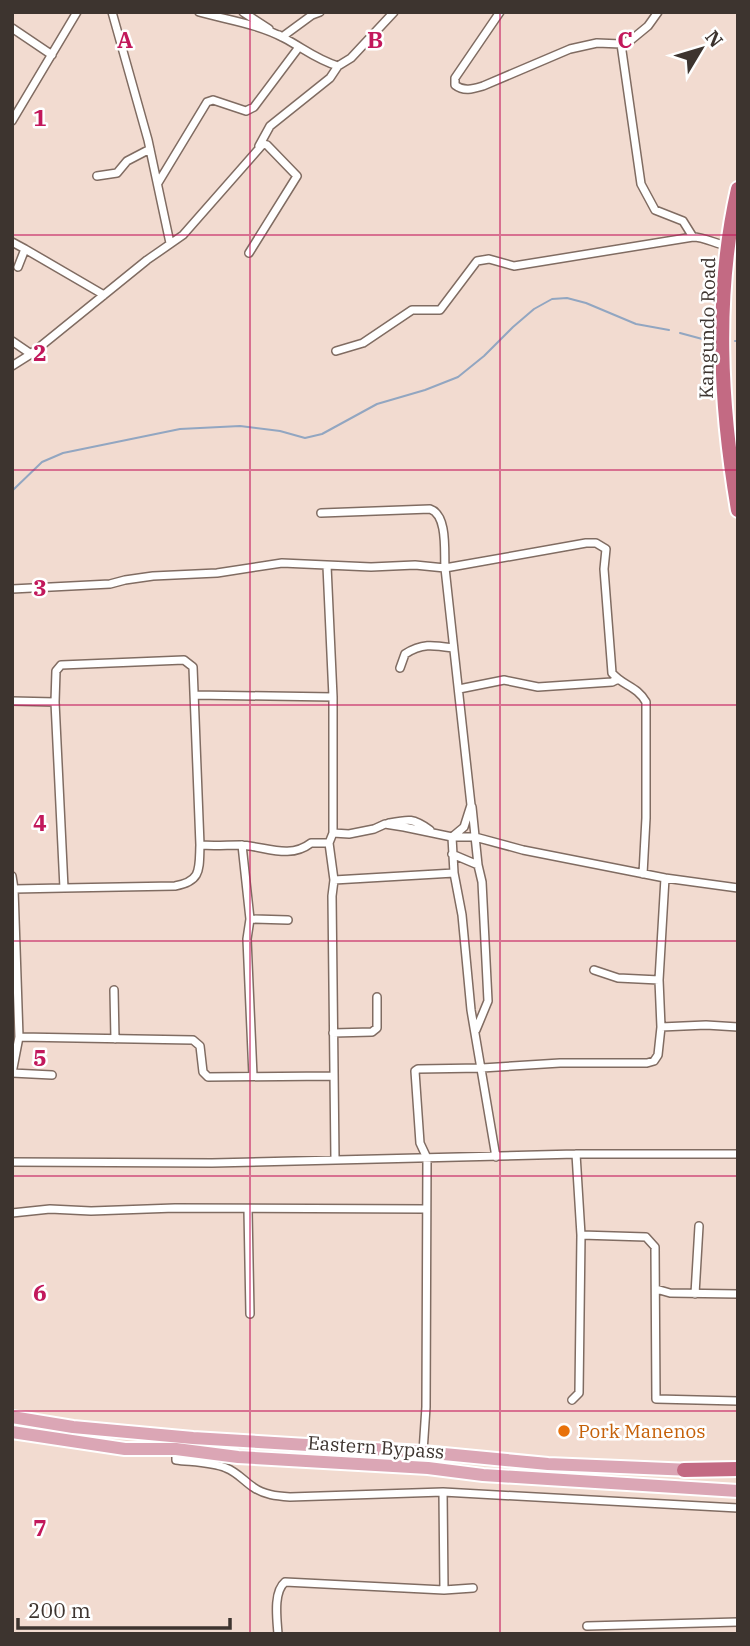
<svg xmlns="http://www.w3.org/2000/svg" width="750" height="1646" font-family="'IBM Plex Serif',serif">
  <rect width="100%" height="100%" fill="#f2dbd0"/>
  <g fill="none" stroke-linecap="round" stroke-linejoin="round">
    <path stroke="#92a6c1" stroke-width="2" d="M680 333 706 340
      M735 341H738
      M12 491 42 462 63 453 180 429 240 426 280 431 305 438 322 434 377 404 425 390 458 377 484 356 513 327 534 309 552 299 567 298 586 303 636 324 669 330"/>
    <defs>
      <path id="street" d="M112 12 148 140 170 243
        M199 12C227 20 258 24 284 38 303 48 317 60 338 66L351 58 394 12
        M243 12 269 29
        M500 12 455 78V85C464 92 473 89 483 86L570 49 597 43 621 44 631 40 648 26 658 12
        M12 28 52 55
        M279 35 282 37 312 15 320 12
        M621 44 641 184 655 210 683 221 693 237C704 237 716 244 728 246
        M12 121 77 12
        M259 146 270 126 330 78 338 66
        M97 176 117 173 127 161 150 149
        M158 183 207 102 213 100 246 111 254 107 299 47
        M12 242 25 249 18 267
        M25 249 104 295
        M12 341 31 354
        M336 351 363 343 412 310H440L477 261 489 259 514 266 693 237
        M12 366 31 354 147 260 183 235 263 144 267 145 297 176 249 253
        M321 513 430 509C448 515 444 552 445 568L586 543H596L606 549 604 569 612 673C623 686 637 686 646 702V818L643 874
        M12 589 110 584 125 580 153 576 217 573 282 563 371 567 415 565 445 568 471 805 464 827 452 837 454 873 462 915 471 1010 496 1157
        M400 668 405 654C422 643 433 645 453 648
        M459 689 504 680 538 687 612 682 618 679
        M195 695 333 697
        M12 701 55 702
        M472 807 478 865
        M389 823C409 819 413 818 430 830
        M333 833 349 834 374 829 385 824 404 827 452 837H475L523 850 665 878
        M329 843 334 880 332 896 335 1159
        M200 845C214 846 227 845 240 845 265 846 289 860 311 843H329L333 833V697L327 566
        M242 845 250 919 247 939 253 1076
        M452 854 478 865 482 882 488 1001 476 1030
        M12 876 14 889 64 888 55 702 56 671 61 665 184 660 193 667 200 845C199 869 202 881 175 886L64 888
        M334 880 454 873
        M14 889 19 1037 193 1040 200 1046 203 1072 208 1077 333 1076
        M250 919 288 920
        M594 970 618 978 659 980
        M114 990 115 1039
        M661 1027 706 1025 738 1027
        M333 1033 372 1032 377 1028V997
        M12 1073 52 1075
        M12 1073 19 1037
        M576 1154 581 1235 646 1237 655 1247 656 1399 738 1401
        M12 1162 212 1163 576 1154H738
        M248 1210 250 1314
        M12 1213 50 1209 91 1211 175 1208 425 1209
        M656 1289 670 1293 738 1294
        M695 1294 699 1226
        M572 1400 579 1393 581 1235
        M176 1449V1460C191 1462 212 1462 226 1468 237 1472 244 1481 253 1487 264 1495 277 1496 290 1497L443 1492 738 1508
        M423 1452 426 1407 427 1158 420 1143 415 1071 418 1069 482 1068 560 1063H647L654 1061 658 1055 661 1027 659 980 665 878 738 888
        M444 1590 473 1588
        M587 1626 738 1622
        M278 1634C277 1619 273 1592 285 1582L444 1590 443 1492"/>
      <path id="primary" d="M12 1417 73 1427 193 1438 423 1452 548 1464 692 1470
        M12 1432 125 1449H176L238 1457 428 1468 483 1475 738 1491"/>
      <path id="highway" d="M738 189C714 295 720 404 738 510
        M684 1470 738 1469"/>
    </defs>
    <use href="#street" stroke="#806c62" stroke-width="10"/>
    <use href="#primary" stroke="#fff" stroke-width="16"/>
    <use href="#highway" stroke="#fff" stroke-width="18"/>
    <use href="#street" stroke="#fff" stroke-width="7"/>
    <use href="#primary" stroke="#dba6b5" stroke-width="12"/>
    <use href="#highway" stroke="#c36a83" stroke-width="14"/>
  </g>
  <path fill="none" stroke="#c2185b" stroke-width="2" stroke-opacity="0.55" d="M250 12V1634M500 12V1634M12 235H738M12 470H738M12 705H738M12 941H738M12 1176H738M12 1411H738"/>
  <circle fill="#e8710a" stroke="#fff" stroke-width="2.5" cx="564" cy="1431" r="7"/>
  <g text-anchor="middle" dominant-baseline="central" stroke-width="5" stroke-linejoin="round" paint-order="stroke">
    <g font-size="19" fill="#3d342f" stroke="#fff">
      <text transform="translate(707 328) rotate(-89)">Kangundo Road</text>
      <text transform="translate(376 1447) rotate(4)">Eastern Bypass</text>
    </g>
    <g font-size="19" fill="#c56008" stroke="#fff" text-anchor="start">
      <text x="578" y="1431">Pork Manenos</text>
    </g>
  </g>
  <g font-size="23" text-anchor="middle" font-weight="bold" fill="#c2185b" stroke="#fff" stroke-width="5" stroke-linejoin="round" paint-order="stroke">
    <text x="125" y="48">A</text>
    <text x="375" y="48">B</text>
    <text x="625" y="48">C</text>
    <text x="40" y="126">1</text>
    <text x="40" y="361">2</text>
    <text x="40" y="596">3</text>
    <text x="40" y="831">4</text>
    <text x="40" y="1066">5</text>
    <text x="40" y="1301">6</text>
    <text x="40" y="1536">7</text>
  </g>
  <rect width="750" height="1646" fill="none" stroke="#3d342f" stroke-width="28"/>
  <g transform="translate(701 49) rotate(52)" stroke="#ffffff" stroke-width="5" paint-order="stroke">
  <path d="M0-5L12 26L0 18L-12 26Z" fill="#3d342f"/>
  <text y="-10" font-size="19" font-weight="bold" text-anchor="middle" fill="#3d342f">N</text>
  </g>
  <path d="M18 1618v10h212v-10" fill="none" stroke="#3d342f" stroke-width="3.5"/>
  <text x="28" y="1618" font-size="21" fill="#3d342f" stroke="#ffffff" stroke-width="5" paint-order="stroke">200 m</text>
</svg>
